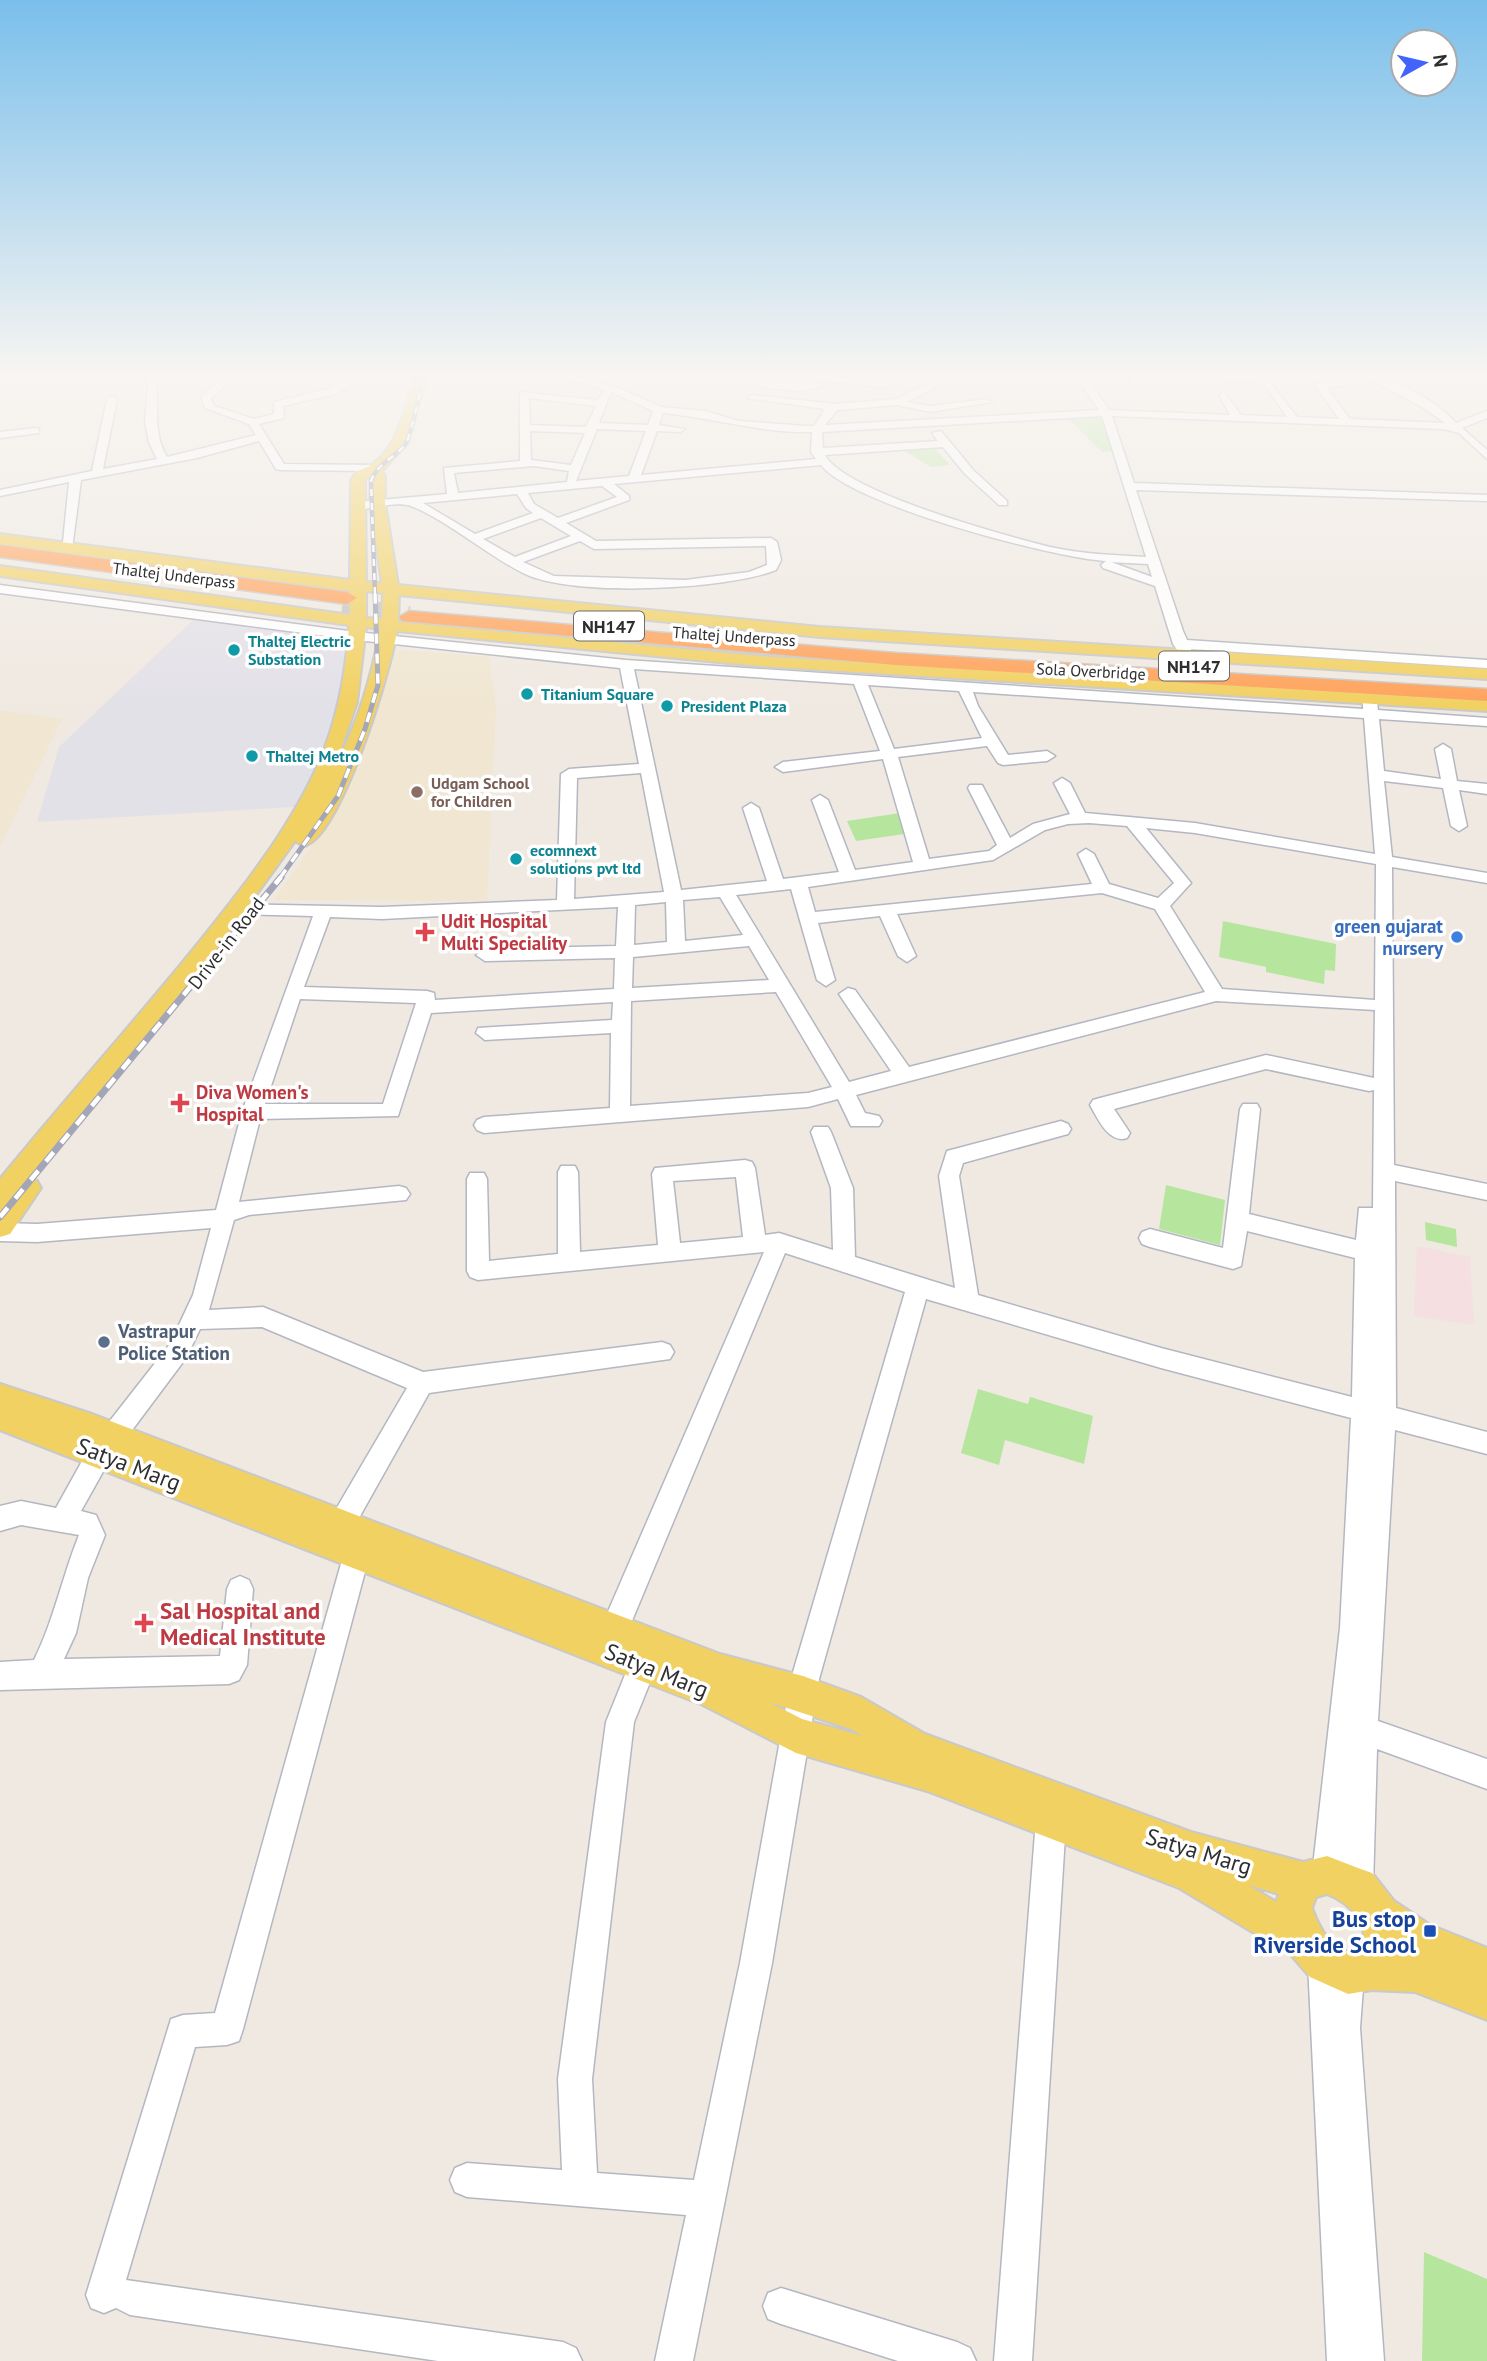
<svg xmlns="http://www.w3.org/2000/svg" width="1487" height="2361" font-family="'PT Sans',sans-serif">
  <rect width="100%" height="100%" fill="#efe9e1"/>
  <path fill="#e3e1e8" d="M194 619 337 637 345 655 340 695 321 763 294 807 37 822 59 747Z"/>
  <path fill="#f0e6d1" d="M404 650 489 657 496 709 487 901 274 900 331 818 372 717 389 653Z
    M0 710 62 719 0 846Z"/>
  <path fill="#f5dfe0" d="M1417 1246 1470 1257 1474 1325 1414 1316Z"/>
  <path fill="#b6e59e" d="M1102 414 1113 451 1102 452 1065 415Z
    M933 447 950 465 931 467 903 450Z
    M900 813 911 833 856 841 847 821Z
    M1223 921 1336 944 1335 971 1325 970 1324 984 1266 972V967L1219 957Z
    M1166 1185 1225 1200 1220 1245 1159 1229Z
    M1425 1222 1456 1229 1457 1247 1426 1240Z
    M978 1389 1028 1404 1030 1397 1093 1416 1084 1464 1005 1440 999 1465 961 1453Z
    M1424 2252 1487 2279V2361H1422Z"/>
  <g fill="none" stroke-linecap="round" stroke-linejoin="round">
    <path stroke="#c8c4bd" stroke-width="22" stroke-dasharray="22 11" stroke-linecap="butt" d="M342 608 409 617"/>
    <defs>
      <path id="minor" d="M143 375H153C163 389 149 428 167 457L256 435 249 424 205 408 201 397 226 375H237L211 398 214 406 254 419 274 414V402L327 389 349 375H359L352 384 335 394 283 406 284 418 259 424 284 464 376 465 382 468 376 471 280 470 276 469 259 441 197 458 81 480 72 549 62 552 69 482 0 496V490L92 471 107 399 112 396 117 399 103 469 157 459 149 442 145 423 148 382Z
        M554 375H572L621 389 661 407 705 411 739 421 807 426H814L825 409 747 398 752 395 835 404 897 399 932 382 936 387 907 402 930 406 987 399 992 402 930 412 897 405 837 410 825 425 1099 410 1075 375H1085L1109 410 1230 415 1219 395 1224 392 1241 415 1287 417 1263 383 1268 380 1297 417 1339 419 1314 384 1340 381 1344 386 1326 387 1350 419 1445 423 1422 407 1361 375C1392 375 1435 400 1456 423L1487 411V418L1462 428 1487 450V459L1459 433 1443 429 1112 416 1134 483 1487 495V501L1136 490 1183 631 1187 640 1487 660V668L1191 649 1192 657H1182L1173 644 1155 586 1103 568 1101 565 1106 561C1053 558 852 505 821 465L614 484 629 496V500L566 523 596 541 771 538 777 542 781 560 776 570C726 590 573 597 525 574 488 556 447 520 411 506 398 501 372 508 358 510L352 506 358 502 447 494 444 468 520 461V392L598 400 604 390ZM611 392 653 411 648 425 599 423ZM529 398 596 406 586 427 530 425ZM663 413C713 418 761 433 812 432L811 452 816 459 641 475 657 431 680 432 685 429 659 425ZM1102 416 1146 557C1114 555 1081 554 1050 547 1006 536 844 492 825 455L943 447 965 474 999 505H1007V501L973 470 941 431 932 433 938 441 823 448 822 432ZM597 429 646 431 629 476 576 481ZM530 431 585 433 571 465 531 460ZM534 466 569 471 567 482 458 493 454 473ZM602 486 617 497 558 518 534 504 528 493ZM517 494 526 508 533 513 475 534 423 503ZM541 518 571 536 515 557 483 539ZM580 541 594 549 766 546 767 565 749 572 685 580 554 576 523 562ZM1108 562 1148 564 1152 577 1111 562Z
        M755 375H765L767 382 818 383 823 386 801 391 763 388 758 385Z
        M815 375 888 382 893 385 888 388 819 380Z
        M1125 375H1136L1143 384 1134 386Z
        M1216 375 1253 376 1258 379 1253 382H1224Z
        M35 428 39 429V433L0 438V432Z
        M0 585 356 632 626 660 1363 709V703L1370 699 1377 703 1378 710 1487 718V726L1379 719 1384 771 1441 779 1435 749 1443 744 1451 749 1457 781 1487 784V794L1459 790 1467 826 1459 831 1451 826 1443 788 1384 781 1392 857 1487 873V883L1392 867 1394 1165 1487 1184V1200L1395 1181 1396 1408 1487 1432V1454L1395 1430 1378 1721 1487 1759V1789L1377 1749 1373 1887 1369 1898 1358 1902 1347 1898 1343 1887V1869L1338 1886 1327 1890 1316 1886 1312 1875 1340 1628 1351 1418 1161 1368 926 1299 819 1679 772 1963 693 2361H655L686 2215 467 2197 455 2192 450 2180 455 2168 467 2163 562 2170 558 2079 606 1722 633 1655 643 1651 653 1655 657 1665 634 1722 592 2079 597 2173 694 2180 740 1963 791 1679 905 1292 785 1253 624 1640 614 1644 604 1640 600 1630 764 1252 478 1280 470 1277 467 1271V1179L470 1173H484L487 1179 489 1261 558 1254V1172L561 1166H575L578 1172 580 1252 658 1245 652 1174 655 1168 745 1160 752 1162 755 1168 765 1235 779 1233 833 1250 831 1188 811 1132 814 1127H828L831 1132 853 1188 855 1257 955 1288 939 1176 947 1151 1061 1121 1068 1124 1071 1129 1068 1134 963 1163 959 1176 978 1295 1161 1348 1352 1397 1355 1258 1247 1231 1241 1266 1233 1269 1150 1247 1142 1244 1139 1238 1142 1232 1150 1229 1223 1248 1240 1109 1243 1104H1257L1260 1109 1249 1214 1356 1240 1359 1208H1373L1374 1090 1369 1091 1266 1069 1114 1109 1130 1133 1127 1138C1109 1144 1098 1119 1090 1105L1093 1100 1100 1098 1266 1055 1374 1078 1375 1010 1216 1001 856 1095 865 1113 879 1116 882 1121 879 1126H851L838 1099 808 1107 484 1133 477 1130 474 1125 477 1120 484 1117 610 1108 611 1033 485 1040 476 1033 478 1028 612 1020 613 1002 431 1013 398 1116 260 1119 239 1202 399 1186 406 1188 410 1194 406 1200 249 1215 234 1220 209 1310 263 1307 423 1372 662 1342 670 1345 674 1352 670 1359 429 1393 350 1534 341 1537 332 1534 328 1525 332 1516 407 1388 262 1327 200 1329 186 1358 109 1461 81 1511 96 1515 105 1535 88 1578 76 1633 64 1659 220 1656 227 1589 231 1580 240 1576 249 1580 253 1589 247 1665 239 1680 229 1684 0 1690V1662L34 1660C54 1620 62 1577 79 1535L21 1525 0 1531V1506L21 1501 56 1508 91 1445 170 1344 193 1295 211 1228 37 1242 0 1241V1223L37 1224 216 1210 242 1112 313 916 237 914 231 912 228 908 231 904 382 907 557 900 561 774 569 769 639 764 620 668 356 640 0 593ZM634 669 854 684 880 751 783 762 775 767 783 772 883 759 913 862 855 870 828 800 820 795 812 800 839 872 783 879 759 808 751 803 743 808 767 881 681 890ZM868 685 959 691 982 738 894 749ZM973 692 1364 718 1375 854 1195 823 1085 813 1070 783 1062 778 1054 783 1070 814 1033 824 1010 838 982 785H970L968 788 997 845 989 851 929 859 898 757 987 746 998 763 1003 765 1047 761 1055 756 1047 751 1008 755 978 706ZM641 773 664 892 574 899 577 778ZM1089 823 1127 826 1174 883 1158 898 1109 884 1094 854 1086 849 1078 854 1092 884 815 912 808 887 993 860 1045 830 1068 824ZM1146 828 1195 833 1376 864 1375 1000 1222 989 1170 906 1191 883ZM791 889 817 980 826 986 835 980 818 923 880 916 898 956 907 962 916 956 897 914 1102 893 1155 909 1205 992 909 1067 855 990 848 988 839 994 891 1071 849 1082 736 895ZM720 897 743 935 685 941 683 900ZM666 902 667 942 634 945 635 905ZM618 907 616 946 485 949 476 955 485 961 615 958 614 989 435 1000 434 993 427 991 304 987 330 917 382 919ZM749 946 769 980 632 988 633 957ZM776 992 832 1087 808 1093 630 1106 631 1001ZM300 999 416 1003 383 1104H265ZM736 1177 743 1237 680 1243 673 1181Z
        M357 1540 366 1544 370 1553 243 2029 239 2041 227 2045 195 2047 126 2280 563 2342 576 2348 582 2361H438L130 2315 116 2308 104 2313 91 2308 86 2295 171 2019 183 2015 215 2013 344 1553 348 1544Z
        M1051 1805 1062 1809 1066 1820 1032 2361H994L1036 1820 1040 1809Z
        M1324 1947 1335 1952 1339 1962 1348 1958 1359 1963 1364 1974 1360 2028 1384 2361H1327L1308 1963 1313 1952Z
        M781 2288 957 2342 970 2348 976 2361H898L781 2324 768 2319 763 2306 768 2293Z"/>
      <path id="major" d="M415 375H427L408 442 382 471 385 476V503L398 585 820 627 1487 669V679L820 637 399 595 398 622 759 656 1487 701V711L759 666 397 631C391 669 341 837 304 846L295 841 217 949 31 1179 37 1181 41 1188 10 1234 0 1237V1179C62 1103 128 1029 191 952 237 895 285 836 316 769 337 723 346 675 349 625L0 576V566L350 615V591L0 544V534L350 580 351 480 357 471C397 461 404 410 415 375ZM371 476 370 503 382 583 366 582 365 480ZM366 591 383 593 382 619 366 618ZM366 627 380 629C372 677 357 724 335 767L357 702Z
        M0 1384 92 1414 720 1654 803 1676 861 1697 925 1734 1191 1832 1303 1862 1327 1856 1358 1868 1372 1873 1394 1901 1430 1925 1487 1948V2020L1415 1992 1372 1990 1348 1994 1310 1977 1291 1955 1179 1888 927 1791 796 1753 703 1705 0 1430ZM769 1702 851 1729 863 1736 802 1719ZM1248 1885 1279 1894 1276 1902ZM1327 1894C1350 1903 1373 1926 1360 1952 1333 1956 1320 1930 1312 1908L1316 1897Z"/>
      <path id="highway" d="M0 545 347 592 357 598 347 604 0 557Z
        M409 611 896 653 1487 689V701L896 665 402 621 399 617Z"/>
    </defs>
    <use href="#minor" stroke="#b4b7c1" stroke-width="3"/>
    <use href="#major" stroke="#c9c9c9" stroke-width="4"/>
    <use href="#highway" stroke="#c9c9c9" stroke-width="3"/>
    <use href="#minor" fill="#fff" fill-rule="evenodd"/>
    <use href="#major" fill="#f2d163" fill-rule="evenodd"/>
    <use href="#highway" fill="#ffa35c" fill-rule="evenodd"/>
    <defs>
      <path id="rail-far2" d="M375 594 371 481C377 464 394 458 405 445 411 437 420 389 425 375"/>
      <path id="rail-far1" d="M280 878 338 796 365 729 378 685 375 593"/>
      <path id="rail" d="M0 1217 281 877"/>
    </defs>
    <use href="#rail-far2" stroke="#a3a6b8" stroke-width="4.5"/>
    <use href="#rail-far1" stroke="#a3a6b8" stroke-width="5"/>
    <use href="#rail" stroke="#a3a6b8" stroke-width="7"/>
    <use href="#rail-far2" stroke="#fff" stroke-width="2.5" stroke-dasharray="7" stroke-linecap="butt"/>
    <use href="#rail-far1" stroke="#fff" stroke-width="3.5" stroke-dasharray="10" stroke-linecap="butt"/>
    <use href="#rail" stroke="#fff" stroke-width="4.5" stroke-dasharray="12" stroke-linecap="butt"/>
  </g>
  <linearGradient id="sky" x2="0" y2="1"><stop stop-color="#7abfeb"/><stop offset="0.53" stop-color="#f8f5f2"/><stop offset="1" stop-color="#f8f5f2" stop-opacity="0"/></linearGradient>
  <rect width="1487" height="706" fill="url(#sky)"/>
  <g fill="#0f9aa8" stroke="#fff" stroke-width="2.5">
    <circle cx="234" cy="650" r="7"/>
    <circle cx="527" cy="694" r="7"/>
    <circle cx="667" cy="706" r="7"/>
    <circle cx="252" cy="756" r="7"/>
    <circle cx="516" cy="859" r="7"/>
  </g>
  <circle fill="#8d6e63" stroke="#fff" stroke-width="2.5" cx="417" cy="792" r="7"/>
  <g fill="#e0444e" stroke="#fff" stroke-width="2.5">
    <path d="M421.5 921.5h7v7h7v7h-7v7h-7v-7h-7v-7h7z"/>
    <path d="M176.5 1092.5h7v7h7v7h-7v7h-7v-7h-7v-7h7z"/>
    <path d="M140.5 1612.5h7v7h7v7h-7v7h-7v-7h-7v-7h7z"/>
  </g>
  <circle fill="#3f7fe0" stroke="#fff" stroke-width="2.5" cx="1457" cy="937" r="7"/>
  <circle fill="#5c6f8a" stroke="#fff" stroke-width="2.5" cx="104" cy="1342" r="7"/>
  <rect fill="#1a4fb4" stroke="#fff" stroke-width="2.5" x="1423" y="1924" width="14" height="14" rx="3.5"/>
  <g text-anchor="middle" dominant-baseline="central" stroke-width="7" stroke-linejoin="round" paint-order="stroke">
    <g font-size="16" fill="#2e2e2e" stroke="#fff">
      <text transform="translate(174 575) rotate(7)">Thaltej Underpass</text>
      <text transform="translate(734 636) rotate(4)">Thaltej Underpass</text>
      <text transform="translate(1091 671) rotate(3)">Sola Overbridge</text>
    </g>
    <g font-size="16" font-weight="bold" fill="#0d838f" stroke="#fff" text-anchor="start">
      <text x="248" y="641">Thaltej Electric<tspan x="248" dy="18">Substation</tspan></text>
      <text x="541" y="694">Titanium Square</text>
      <text x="681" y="706">President Plaza</text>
      <text x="266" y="756">Thaltej Metro</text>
      <text x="530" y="850">ecomnext<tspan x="530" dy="18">solutions pvt ltd</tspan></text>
    </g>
    <g font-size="16" font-weight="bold" fill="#785e54" stroke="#fff" text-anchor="start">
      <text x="431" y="783">Udgam School<tspan x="431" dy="18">for Children</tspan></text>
    </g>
    <g fill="#fff" stroke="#6d6d6d" stroke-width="2">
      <rect x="574" y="611.5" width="70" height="29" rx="5"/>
      <rect x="1159" y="651.5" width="70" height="29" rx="5"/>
    </g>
    <g font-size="18" font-weight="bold" fill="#2e2e2e">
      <text x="609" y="626">NH147</text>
      <text x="1194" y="666">NH147</text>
    </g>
    <g font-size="19" font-weight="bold" fill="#be3a42" stroke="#fff" text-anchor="start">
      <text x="441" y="921">Udit Hospital<tspan x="441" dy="22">Multi Speciality</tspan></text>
      <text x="196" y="1092">Diva Women's<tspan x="196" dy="22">Hospital</tspan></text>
    </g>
    <g font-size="19" font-weight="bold" fill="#366cbe" stroke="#fff" text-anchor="end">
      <text x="1443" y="926">green gujarat<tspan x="1443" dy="22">nursery</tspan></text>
    </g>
    <g font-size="19" fill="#2e2e2e" stroke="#fff">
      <text transform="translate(226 943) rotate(-52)">Drive-in Road</text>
    </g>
    <g font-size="19" font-weight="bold" fill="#4e5e75" stroke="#fff" text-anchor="start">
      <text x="118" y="1331">Vastrapur<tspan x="118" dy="22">Police Station</tspan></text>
    </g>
    <g font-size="23" fill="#2e2e2e" stroke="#fff">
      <text transform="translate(129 1464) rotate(21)">Satya Marg</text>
      <text transform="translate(657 1670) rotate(22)">Satya Marg</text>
      <text transform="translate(1199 1851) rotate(17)">Satya Marg</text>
    </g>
    <g font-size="23" font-weight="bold" fill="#be3a42" stroke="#fff" text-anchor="start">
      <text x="160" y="1610">Sal Hospital and<tspan x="160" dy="26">Medical Institute</tspan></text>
    </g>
    <g font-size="23" font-weight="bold" fill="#164399" stroke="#fff" text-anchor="end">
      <text x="1416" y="1918">Bus stop<tspan x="1416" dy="26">Riverside School</tspan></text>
    </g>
  </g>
  <g transform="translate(1424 63) rotate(82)"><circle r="33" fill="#ffffff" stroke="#ababab" stroke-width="2"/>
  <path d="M0-5L12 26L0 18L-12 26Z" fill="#4264fb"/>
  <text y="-10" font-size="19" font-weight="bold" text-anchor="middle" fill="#2e2e2e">N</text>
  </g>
</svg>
